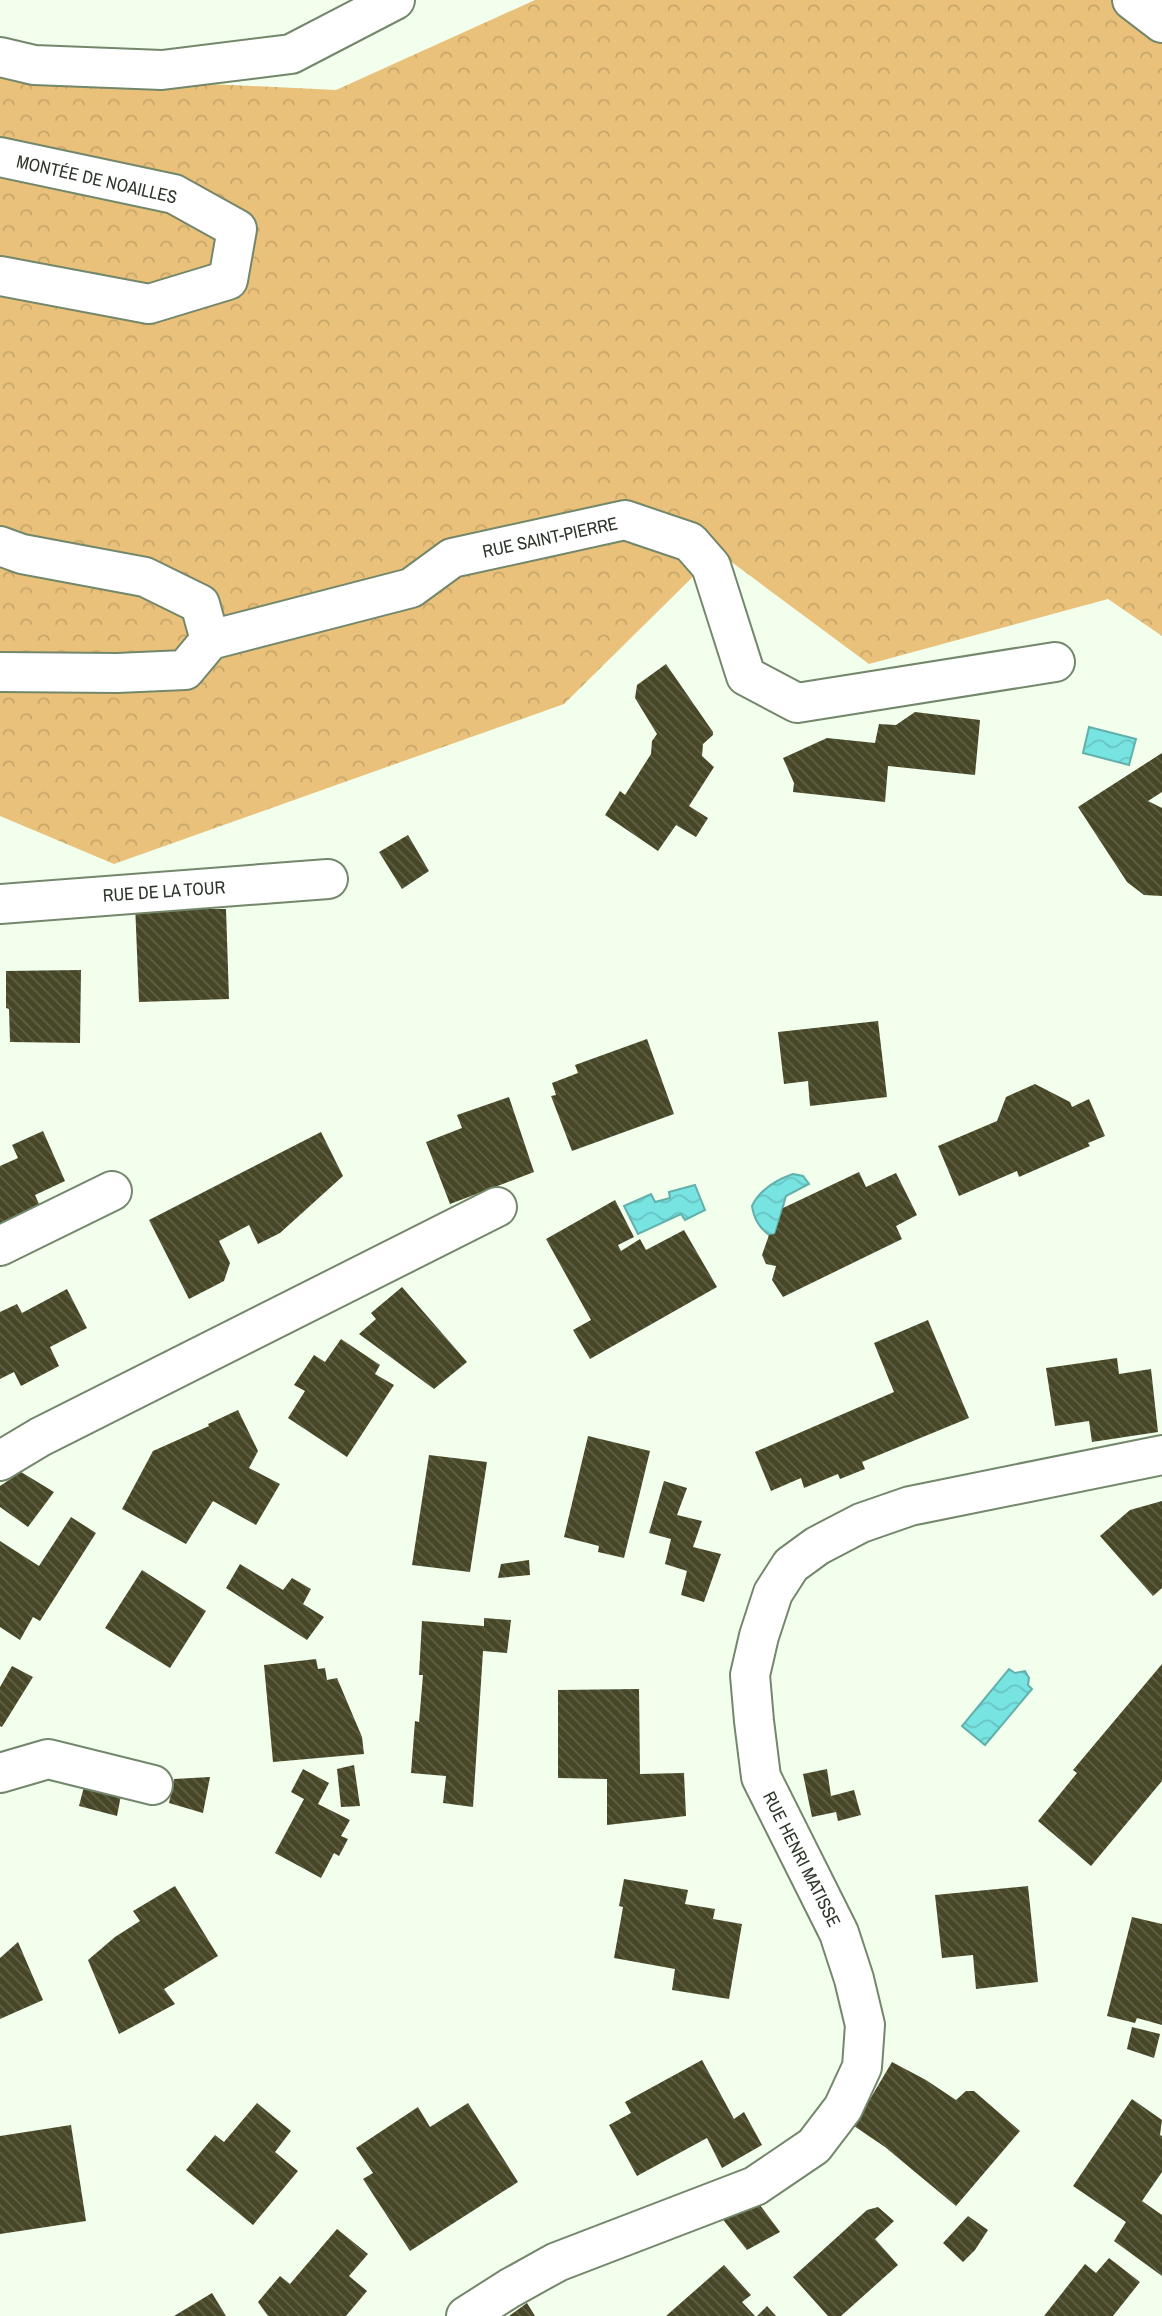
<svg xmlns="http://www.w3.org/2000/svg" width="1162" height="2316" font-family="'Archivo Narrow',sans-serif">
  <defs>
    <pattern id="forest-crowns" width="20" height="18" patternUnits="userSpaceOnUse" patternTransform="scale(1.75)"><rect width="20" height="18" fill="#e9c17a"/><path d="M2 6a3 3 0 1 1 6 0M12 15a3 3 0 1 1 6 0" fill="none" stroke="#c8a66a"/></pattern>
    <pattern id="water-waves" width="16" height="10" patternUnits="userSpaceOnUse" patternTransform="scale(1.75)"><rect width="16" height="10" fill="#78e4e2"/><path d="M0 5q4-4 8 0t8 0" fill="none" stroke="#68c4c2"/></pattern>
    <pattern id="building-back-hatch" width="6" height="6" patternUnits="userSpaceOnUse" patternTransform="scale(1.75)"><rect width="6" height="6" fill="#474728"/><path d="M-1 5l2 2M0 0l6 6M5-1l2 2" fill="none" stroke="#5f6046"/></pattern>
  </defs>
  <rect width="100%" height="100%" fill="#f1ffec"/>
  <path fill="url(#forest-crowns)" d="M535 0H1162V636L1108 599 869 664 718 552 564 704 114 864 0 816V74L336 90Z"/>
  <path fill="url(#water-waves)" stroke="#62b0ab" stroke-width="2" d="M1089 727 1136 739 1129 765 1083 753Z
    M793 1174 803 1176 809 1184 786 1196 775 1234 769 1235C759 1227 754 1219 752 1206 760 1189 776 1180 793 1174Z
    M695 1185 705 1210 685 1220 681 1214 638 1234 624 1206 651 1194 655 1202 670 1198 669 1192Z
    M1009 1669 1015 1673 1025 1671 1029 1678 1028 1685 1032 1689 985 1745 962 1726Z"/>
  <path fill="url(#building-back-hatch)" d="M666 664 713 732V735L703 744 702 756 714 767 689 806 708 818 696 837 676 825 658 851 605 815 620 791 625 795 651 754 652 741 657 734 635 698 637 685Z
    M915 712 980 720 975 775 888 766 885 802 793 792 794 783 783 758 827 738 875 743 879 724 896 725Z
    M1162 753V792L1148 801 1162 808V896L1144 895 1127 882 1078 807Z
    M408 835 429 871 402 889 379 852Z
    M199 902 198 909H226L229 999 139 1002 135 903Z
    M81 970 80 1043 10 1042 9 1009 6 1008V971Z
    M878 1021 887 1097 810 1106 808 1081 784 1084 778 1032Z
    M647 1039 674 1114 572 1151 551 1096 556 1095 552 1083 578 1073 575 1065Z
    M1035 1084 1070 1102 1072 1107 1089 1099 1105 1136 1088 1143 1090 1146 1019 1177 1017 1171 959 1196 938 1146 997 1121 1006 1097Z
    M509 1097 534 1172 450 1204 426 1142 462 1128 457 1115Z
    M43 1131 65 1181 35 1195 43 1213 0 1232V1166L18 1158 12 1145Z
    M321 1132 343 1176 280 1233 258 1244 249 1225 219 1241 230 1263 224 1281 189 1299 149 1220Z
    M859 1172 866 1187 896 1173 917 1215 896 1226 902 1239 783 1297 772 1280 776 1266 766 1264 762 1255 769 1235 775 1234 783 1208Z
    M615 1200 634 1237 618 1245 621 1251 640 1239 646 1250 684 1230 717 1287 590 1359 573 1330 591 1320 546 1239Z
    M402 1287 467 1362 434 1389 359 1334 376 1319 371 1313Z
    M67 1289 87 1328 50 1347 59 1366 21 1386 14 1372 0 1379V1312L17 1304 22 1313Z
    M928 1320 969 1418 862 1462 865 1469 840 1479 838 1474 804 1488 801 1478 771 1491 755 1452 894 1392 874 1343Z
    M341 1339 380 1365 375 1374 394 1385 347 1457 288 1418 305 1391 294 1385 314 1355 325 1362Z
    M1117 1358 1119 1374 1151 1369 1158 1432 1092 1442 1089 1421 1055 1426 1046 1368Z
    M238 1410 258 1451 249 1468 280 1484 256 1525 213 1501 186 1544 122 1509 153 1451 209 1426 208 1424Z
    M588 1436 650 1451 624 1558 598 1552 599 1546 564 1537Z
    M429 1455 487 1462 470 1572 412 1565Z
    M21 1472 54 1492 28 1527 0 1507V1486Z
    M664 1481 687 1488 677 1515 702 1521 693 1547 721 1554 704 1602 681 1595 687 1571 665 1564 671 1539 649 1533Z
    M1162 1501V1588L1153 1596 1100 1536 1130 1510Z
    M71 1517 96 1533 40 1621 33 1617 20 1640 0 1627V1541L39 1566Z
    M529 1560 530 1575 498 1578 501 1564Z
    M240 1564 283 1590 292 1578 311 1589 303 1604 324 1617 307 1640 226 1588Z
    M142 1570 206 1611 170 1668 105 1628Z
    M484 1618 511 1620 507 1653 483 1651 473 1807 443 1803 446 1776 411 1773 415 1721 419 1722 423 1675H419L422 1621 484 1626Z
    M316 1659 318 1669 325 1668 327 1680 337 1678 362 1737 364 1754 273 1762 264 1665Z
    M1162 1664V1781L1091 1866 1038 1821 1077 1773 1073 1770Z
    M12 1666 33 1677 2 1727 0 1726V1687Z
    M639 1689 640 1774 684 1773 686 1816 607 1825V1779L558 1778V1690Z
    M354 1765 360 1806 341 1807 337 1769Z
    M303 1769 329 1783 318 1804 350 1820 341 1836 348 1839 339 1856 334 1853 321 1878 275 1853 304 1799 291 1792Z
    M827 1769 831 1796 854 1790 861 1815 838 1821 836 1812 812 1817 803 1774Z
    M87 1775 123 1785 117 1816 79 1806Z
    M210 1777 203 1813 169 1803 174 1779Z
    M624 1879 688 1890 685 1904 715 1909 713 1919 742 1924 729 1999 672 1990 675 1969 614 1958 623 1907 619 1906Z
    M175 1886 218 1956 164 1989 175 2004 119 2034 88 1960 115 1937 140 1921 133 1911Z
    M1028 1886 1038 1982 976 1989 973 1955 942 1958 935 1895Z
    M1132 1917 1162 1924V2025L1137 2018 1135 2023 1107 2016Z
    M18 1942 43 2000 0 2019V1958Z
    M1132 2027 1160 2034 1154 2058 1127 2049Z
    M702 2060 734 2119 744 2112 762 2145 722 2168 707 2138 637 2176 609 2125 631 2113 625 2102Z
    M892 2062 926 2080 956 2100 966 2091H974L1020 2131 956 2206 885 2147 854 2126Z
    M1132 2099 1162 2120 1160 2135 1162 2136V2172L1142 2201 1162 2215V2276L1114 2241 1126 2222 1073 2186Z
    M257 2103 291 2131 275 2152 298 2171 253 2225 186 2170 215 2135 224 2142Z
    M468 2103 518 2182 410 2251 363 2179 373 2173 356 2148 418 2107 430 2127Z
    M71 2125 86 2221 0 2234V2136Z
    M757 2201 780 2232 747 2250 721 2217Z
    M878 2207 894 2221 875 2239 898 2265 841 2316H828L793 2277 867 2210Z
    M968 2216 988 2230 975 2250 963 2262 943 2243Z
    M337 2229 368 2254 349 2276 367 2291 346 2316H268L258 2302 280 2276 290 2284Z
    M1109 2258 1140 2282 1113 2316H1044L1085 2264 1096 2273Z
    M724 2265 751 2295 742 2302 755 2316H666Z
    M212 2293 226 2316H174Z
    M527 2303 535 2316H509Z
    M767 2306 776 2316H757Z"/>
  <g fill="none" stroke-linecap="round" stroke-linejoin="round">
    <defs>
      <path id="street" d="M1132 0 1162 23
        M0 57 34 65 162 70 291 54 395 0
        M0 157 174 194 237 229 228 280 149 304 0 276
        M0 546 22 554 145 577 200 604 210 640 185 670 117 673 0 672
        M210 640 411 588 452 558 625 520 690 542 711 566 746 676 797 703 1055 662
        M0 904 328 879
        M0 1246 112 1191
        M0 1461 40 1437 497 1207
        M0 1773 48 1759 153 1785
        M466 2316 510 2288 557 2262 755 2186 814 2146 843 2108 862 2067 865 2025 854 1979 839 1933 761 1777 754 1721 750 1675 759 1636 773 1593 791 1565 817 1546 861 1523 910 1506 1162 1455"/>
    </defs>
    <use href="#street" stroke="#73876b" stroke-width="42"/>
    <use href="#street" stroke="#fff" stroke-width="38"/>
  </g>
  <g text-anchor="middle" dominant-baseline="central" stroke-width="7" stroke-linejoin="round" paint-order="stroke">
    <g font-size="18" fill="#2e362b" stroke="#fff">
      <text transform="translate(97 179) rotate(13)">MONTÉE DE NOAILLES</text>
      <text transform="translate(550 537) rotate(-12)">RUE SAINT-PIERRE</text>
      <text transform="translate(164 891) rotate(-4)">RUE DE LA TOUR</text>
      <text transform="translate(802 1859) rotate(63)">RUE HENRI MATISSE</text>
    </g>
  </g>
</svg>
